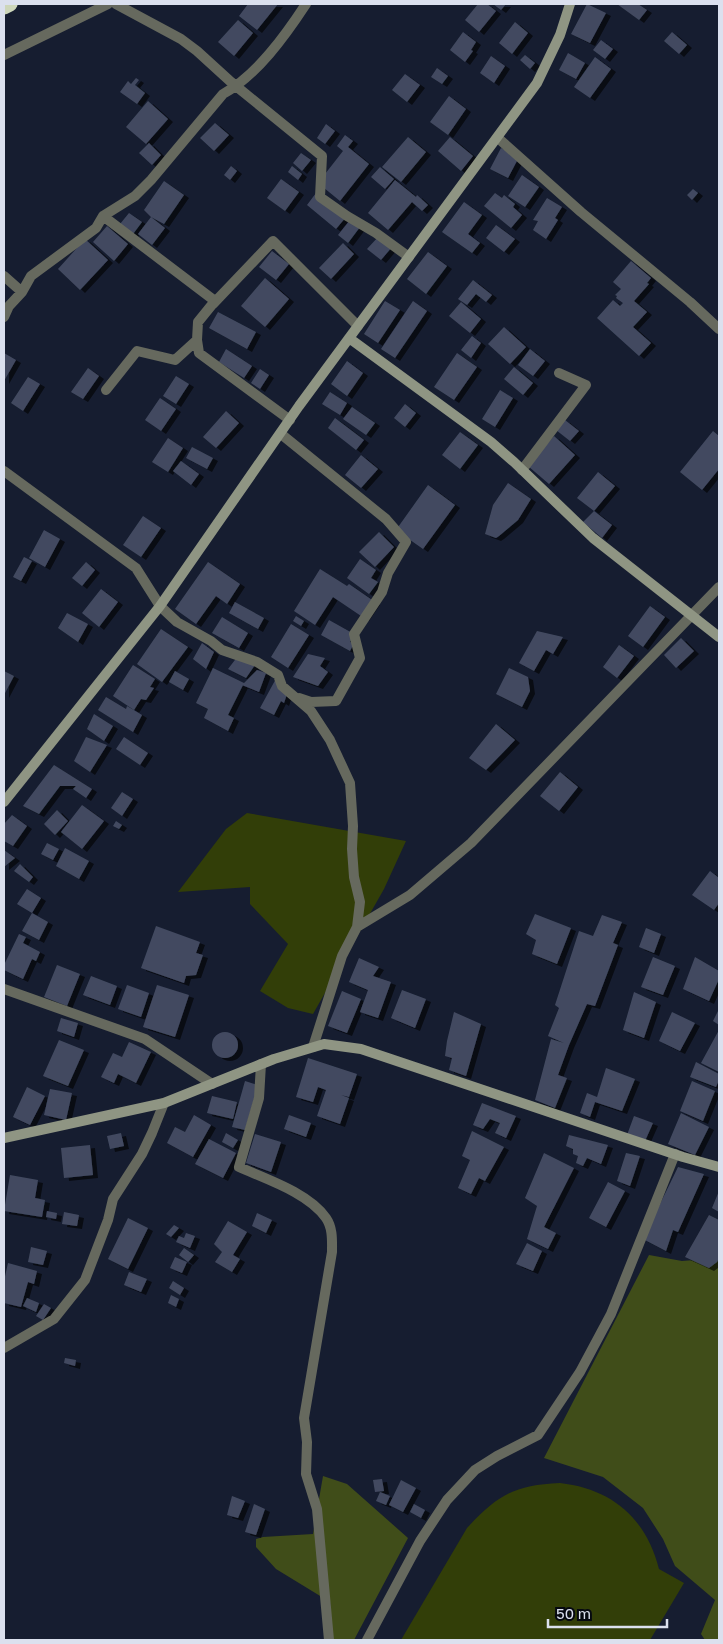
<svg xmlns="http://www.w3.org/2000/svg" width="723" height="1644" font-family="'Golos Text',sans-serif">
  <defs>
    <filter id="shadow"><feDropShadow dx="5" dy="3" stdDeviation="0" flood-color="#0009"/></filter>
  </defs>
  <rect width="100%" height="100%" fill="#161d30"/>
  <path fill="#323e08" d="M247 813 406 841 384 889 313 1014 288 1008 260 991 288 944 250 904V887L178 892 226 829Z
    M560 1483C612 1489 646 1518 659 1569L684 1583 650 1640H401L467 1528C498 1495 514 1485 560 1483Z"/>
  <path fill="#404d19" d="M649 1255 682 1261 719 1258V1640H705L701 1634 715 1600 675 1566 663 1539 643 1508 603 1477 544 1458Z
    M323 1476 347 1484 408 1538 354 1640H333L330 1602 276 1569 256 1547V1539L263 1537 313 1534Z"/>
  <path fill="#424a60" filter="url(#shadow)" d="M248 4H278L257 30 239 16Z
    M478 4H487L496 11 479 32 465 20Z
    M493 4H506L501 10Z
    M587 4 606 13 590 43 571 34Z
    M617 4H638L647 10 639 20Z
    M238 20 253 33 234 56 218 42Z
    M515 22 528 33 512 54 499 43Z
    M463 32 476 42 471 50 473 51 465 62 450 50Z
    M672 32 687 45 679 54 664 41Z
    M601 40 613 49 605 59 593 50Z
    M568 53 585 63 576 79 559 70Z
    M525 55 535 63 530 69 520 60Z
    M491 56 505 66 494 83 480 73Z
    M595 57 611 69 590 98 574 87Z
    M437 68 448 76 442 84 431 77Z
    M405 74 420 85 407 102 392 90Z
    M136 78 139 80 135 85 145 93 137 104 120 92 128 81 131 84Z
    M449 96 466 109 448 135 430 122Z
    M148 101 168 119 146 144 126 127Z
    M215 123 229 135 214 151 200 138Z
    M326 124 335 131 325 144 317 138Z
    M345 135 353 141 348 147 369 164 340 201 318 183 343 151 337 146Z
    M408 137 426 152 401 182 382 167Z
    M450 137 473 156 461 171 438 151Z
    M149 143 161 155 152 165 139 153Z
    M501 148 519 157 508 178 490 169Z
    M301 153 311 160 302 171 293 163Z
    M231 166 237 171 230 180 224 175Z
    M292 166 302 174 298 180 288 172Z
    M380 167 394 179 385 189 371 177Z
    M522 175 539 187 525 207 508 196Z
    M281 179 299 192 285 211 267 198Z
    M395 180 416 197 417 195 428 205 422 211 412 202 388 230 368 213Z
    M164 181 184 195 164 224 151 217 144 210Z
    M693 189 698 193 692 200 687 195Z
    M316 193 346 217 336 229 307 205Z
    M495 193 502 198 504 195 515 204 513 207 522 215 511 228 484 206Z
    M547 198 562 207 555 218 558 220 546 239 533 230 538 221 533 220Z
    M464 202 482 215 468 234 480 243 472 253 442 232Z
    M129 213 142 222 133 234 120 224Z
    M151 217 165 228 152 245 138 234Z
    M350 220 360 227 348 243 338 235Z
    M496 225 515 239 504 252 486 238Z
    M107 226 128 244 114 261 93 242Z
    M379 236 392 247 381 260 367 249Z
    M85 239 108 260 80 290 58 269Z
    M343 243 354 254 331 279 319 268Z
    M272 251 289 264 276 280 259 267Z
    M428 252 447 266 426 294 407 279Z
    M631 261 651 278 647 283 649 284 634 301 647 312 633 327 651 343 639 356 597 318 613 300 620 306 623 303 616 298 617 296 615 295 621 289 613 282Z
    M265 278 289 299 265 327 241 306Z
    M473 280 492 295 486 302 476 294 467 305 458 299Z
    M385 301 400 310 378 343 364 334Z
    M413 301 427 311 395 358 381 349Z
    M461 302 481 319 470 333 449 316Z
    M218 312 256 332 247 349 209 328Z
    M504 327 526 347 510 364 488 344Z
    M472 336 481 343 471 358 461 350Z
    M226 349 252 366 244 378 219 362Z
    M530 349 545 361 533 376 518 365Z
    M4 353 16 360 4 381Z
    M457 353 477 367 454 400 434 387Z
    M347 361 363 373 347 396 331 384Z
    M514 367 533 383 523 395 504 379Z
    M88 368 99 376 83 399 71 392Z
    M260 369 269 375 260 389 251 383Z
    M176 376 189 384 176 404 163 396Z
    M28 377 40 384 23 411 11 403Z
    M500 390 513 398 495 427 482 419Z
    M330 392 347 403 340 415 322 404Z
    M160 398 176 409 161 431 145 420Z
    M405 404 416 413 405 427 394 418Z
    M352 407 375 423 366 435 343 419Z
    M226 411 239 423 216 448 203 437Z
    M335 418 364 440 356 450 328 428Z
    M565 420 579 431 570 441 556 430Z
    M713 431 719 436V469L702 490 680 472Z
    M460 432 478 445 460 469 442 455Z
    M554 436 575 455 549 484 528 466Z
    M168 438 183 448 168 472 152 462Z
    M192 447 213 458 207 469 186 458Z
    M361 455 378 469 361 488 345 475Z
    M181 461 199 474 191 485 173 471Z
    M598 472 615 486 594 511 577 498Z
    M508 483 531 499 518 520 499 536 496 538 485 534 493 505Z
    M428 485 455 505 423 549 396 530Z
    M594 511 612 525 602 538 583 522Z
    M143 516 161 528 141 557 123 545Z
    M44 530 60 539 45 567 29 558Z
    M379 532 394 547 375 567 359 552Z
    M24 557 32 561 21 581 13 577Z
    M360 559 376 570 371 578 378 582 369 594 347 578Z
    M86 562 95 570 82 586 72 578Z
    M208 562 240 584 227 604 216 596 196 624 175 609Z
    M320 569 347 586 349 584 375 602 364 618 333 597 315 625 294 611Z
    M101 589 118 602 99 627 82 613Z
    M235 602 264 618 258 629 229 613Z
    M650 606 665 617 643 647 628 636Z
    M67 613 88 624 78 642 58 628Z
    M296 616 304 621 301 626 293 621Z
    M222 617 248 633 239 648 212 633Z
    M329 620 354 634 350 642 354 643 350 651 321 635Z
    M291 624 309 635 288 668 271 657Z
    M161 629 188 647 162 682 137 664Z
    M537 631 563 637 553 654 546 650 534 671 519 663Z
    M681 638 694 651 676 668 664 655Z
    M202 643 214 652 206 669 193 659Z
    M619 645 634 656 617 678 603 667Z
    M308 654 325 658 320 666 328 672 318 686 293 677Z
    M238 656 257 662 246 678 228 669Z
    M133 665 155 679 150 687 154 688 146 700 141 699 134 710 113 696Z
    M213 668 244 683 228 715 234 718 228 731 204 718 208 709 196 703Z
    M509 668 528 677 530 691 522 707 496 694Z
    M257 670 266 673 259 692 242 685Z
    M4 671 14 676 4 695Z
    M175 671 189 679 183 690 169 682Z
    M278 675 288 691 284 703 281 701 274 715 260 708Z
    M106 697 126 709 127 706 142 715 133 732 98 710Z
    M94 714 113 726 104 741 87 729Z
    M496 724 515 740 486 770 469 758Z
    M86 737 107 745 90 772 74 761Z
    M124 737 148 753 140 765 116 749Z
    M54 765 92 789 86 798 73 789 76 786H60L39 814 23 806Z
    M560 772 578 787 559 811 540 796Z
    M122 792 133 799 122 816 111 808Z
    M82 805 104 821 82 849 61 832Z
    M57 810 68 821 55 835 44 824Z
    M12 815 27 826 13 846 4 841V824Z
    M116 821 122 825 119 829 113 826Z
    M47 843 59 849 53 860 41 854Z
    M65 848 89 861 79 879 56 866Z
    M4 850 15 858 4 867Z
    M20 864 33 877 29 882 14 871Z
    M710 871 719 878V903L714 910 692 895Z
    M27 889 41 898 32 913 17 904Z
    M32 913 48 922 39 940 22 931Z
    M535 914 571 928 557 964 532 954 536 940 526 934Z
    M602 915 622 922 613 943 618 945 595 1006 587 1004 569 1045 558 1075 567 1078 555 1108 535 1100 551 1039 564 1043 548 1036 559 1008 555 1005 579 931 593 936Z
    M156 926 200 942 196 953 203 955 196 975 186 976 184 983 141 968Z
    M646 928 661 934 654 953 639 947Z
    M19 934 26 937 23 943 40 952 36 961 32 959 23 979 4 970V965Z
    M653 957 675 966 663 995 641 987Z
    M695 957 719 971V979L709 1001 683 989Z
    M359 958 379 967 373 976 391 982 378 1018 360 1012 368 990 349 982Z
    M57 965 80 974 67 1006 44 997Z
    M91 976 117 986 110 1005 83 995Z
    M127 985 149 993 141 1017 118 1009Z
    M157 985 189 995 175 1037 143 1027Z
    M402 990 426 999 415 1028 391 1018Z
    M342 991 361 999 347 1033 328 1026Z
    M634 992 656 1002 644 1038 623 1030Z
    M719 1009V1025L713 1021Z
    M454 1012 481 1024 466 1076 449 1070 452 1058 445 1056 447 1041Z
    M672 1012 695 1023 680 1051 659 1041Z
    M61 1018 78 1023 74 1037 57 1031Z
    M719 1030V1072L701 1063Z
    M212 1045a13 13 0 1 1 26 0a13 13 0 1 1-26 0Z
    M59 1040 84 1050 68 1086 43 1076Z
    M129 1042 151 1052 136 1083 118 1074 114 1083 101 1077 113 1053 122 1057Z
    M308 1058 357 1074 349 1097 341 1095 349 1098 340 1124 317 1116 326 1090 318 1087 313 1102 296 1097Z
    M696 1062 719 1074V1080L716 1087 690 1077Z
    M606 1068 635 1079 622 1111 595 1102 590 1117 580 1113 587 1093 597 1097Z
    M245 1081 258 1085 245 1130 232 1127Z
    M692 1081 715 1091 703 1121 680 1111Z
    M27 1087 45 1096 30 1125 13 1117Z
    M50 1089 72 1093 66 1120 44 1115Z
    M212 1096 237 1102 233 1119 207 1113Z
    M482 1103 516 1116 506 1138 495 1133 500 1123 490 1119 483 1129 473 1125Z
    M681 1113 709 1127 695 1155 668 1144Z
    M194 1115 211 1125 193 1157 167 1143 175 1127 185 1132Z
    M289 1115 311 1123 306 1137 284 1129Z
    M634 1116 653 1123 645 1141 627 1135Z
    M472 1131 504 1147 485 1181 479 1178 471 1194 458 1188 470 1160 462 1156Z
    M121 1133 124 1146 110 1149 107 1136Z
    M226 1133 238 1140 233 1148 222 1142Z
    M255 1134 281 1142 271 1172 246 1163Z
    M569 1135 608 1145 601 1164 587 1158 583 1166 576 1163 578 1156 573 1154V1149L566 1146Z
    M209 1139 236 1153 223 1178 195 1164Z
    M90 1145 93 1175 64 1178 61 1148Z
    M544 1153 574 1168 544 1227 556 1233 548 1249 527 1239 537 1206 525 1198Z
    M626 1153 640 1156 630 1186 617 1181Z
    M678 1167 704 1174 678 1232 673 1230 666 1251 643 1239Z
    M10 1175 38 1180 35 1198 45 1200 42 1217 4 1211Z
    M608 1182 625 1191 606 1227 589 1218Z
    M719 1191V1212L712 1208Z
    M47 1211 57 1213 56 1219 46 1217Z
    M64 1212 79 1215 77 1226 62 1224Z
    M257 1213 272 1220 266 1233 252 1226Z
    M709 1215 719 1220V1258L717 1262 709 1268 685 1257Z
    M128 1218 148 1228 128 1269 108 1259Z
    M228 1221 247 1232 233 1255 240 1259 232 1272 215 1262 222 1252 214 1244Z
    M174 1225 179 1228 171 1237 166 1234Z
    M186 1233 195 1236 190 1248 176 1242 179 1236 184 1238Z
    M527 1243 542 1251 533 1271 516 1264Z
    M31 1247 47 1251 43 1265 28 1262Z
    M184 1248 194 1255 188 1262 179 1255Z
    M175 1257 187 1262 182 1273 170 1268Z
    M8 1263 37 1271 34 1284 28 1282 21 1307 4 1303V1281Z
    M129 1272 147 1279 141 1292 124 1285Z
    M173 1281 184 1288 180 1295 169 1288Z
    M171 1295 179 1299 176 1307 168 1303Z
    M27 1298 39 1303 36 1312 23 1306Z
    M44 1304 51 1308 43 1320 36 1316Z
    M65 1358 76 1360 75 1366 64 1363Z
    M382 1479 384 1491 375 1492 373 1480Z
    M401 1480 416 1488 403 1512 389 1505Z
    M380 1492 390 1496 386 1505 376 1501Z
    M232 1496 245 1501 238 1518 227 1515Z
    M254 1504 265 1509 256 1535 245 1532Z
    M414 1504 425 1510 421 1518 410 1512Z"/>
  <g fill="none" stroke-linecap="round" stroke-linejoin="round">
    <path stroke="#66695e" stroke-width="10" d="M116 4 181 39 197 51 231 82 322 156 320 197 347 216 376 233 409 257
      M4 55 108 4
      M498 138 581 212 690 302 719 329
      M103 216 215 301 198 322 197 340 175 360 137 351 106 390
      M4 276 22 292
      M213 304 273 241 358 326
      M4 317 9 306 22 292 31 276 96 228 103 216 135 196 151 180 223 94C257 75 285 36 306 4
      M197 340 199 353 290 420
      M281 434 386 519 406 542 388 573 382 592 354 634 360 658 336 701 311 702 299 698
      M522 470 586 385 559 373
      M4 471 136 568 160 606 177 622 211 641 222 650 257 662 278 675 282 686 311 711 330 740 350 783 353 826 352 849 354 877 360 902 357 927 342 956 313 1047
      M357 927 410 895 471 843 719 587
      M4 989 145 1039 212 1084
      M261 1064 259 1098 239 1167C266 1179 309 1193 326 1218 333 1228 332 1241 332 1252L304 1418 307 1442 306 1474 317 1509 329 1640
      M4 1348 54 1319 85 1280 108 1220 113 1199 142 1154 152 1133 164 1103
      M367 1640 420 1541 447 1500 475 1470 497 1456 538 1435 580 1372 611 1314 675 1154"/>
    <path stroke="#8f9583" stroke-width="10" d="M349 338 491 442 514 462 593 538 719 637
      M4 802 160 606 299 406 537 83 560 35 570 4
      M4 1138 164 1103 274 1059 324 1044 361 1049 683 1157 719 1167"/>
    <path stroke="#cdd6ba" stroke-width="15" d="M4 7 10 4"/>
  </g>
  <rect width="723" height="1644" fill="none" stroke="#dbe0ee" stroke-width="10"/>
  <path d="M548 1619v8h119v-8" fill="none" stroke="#dbe0ee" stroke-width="2.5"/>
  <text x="556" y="1619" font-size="15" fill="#dbe0ee" stroke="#050810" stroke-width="4" paint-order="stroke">50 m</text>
</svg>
